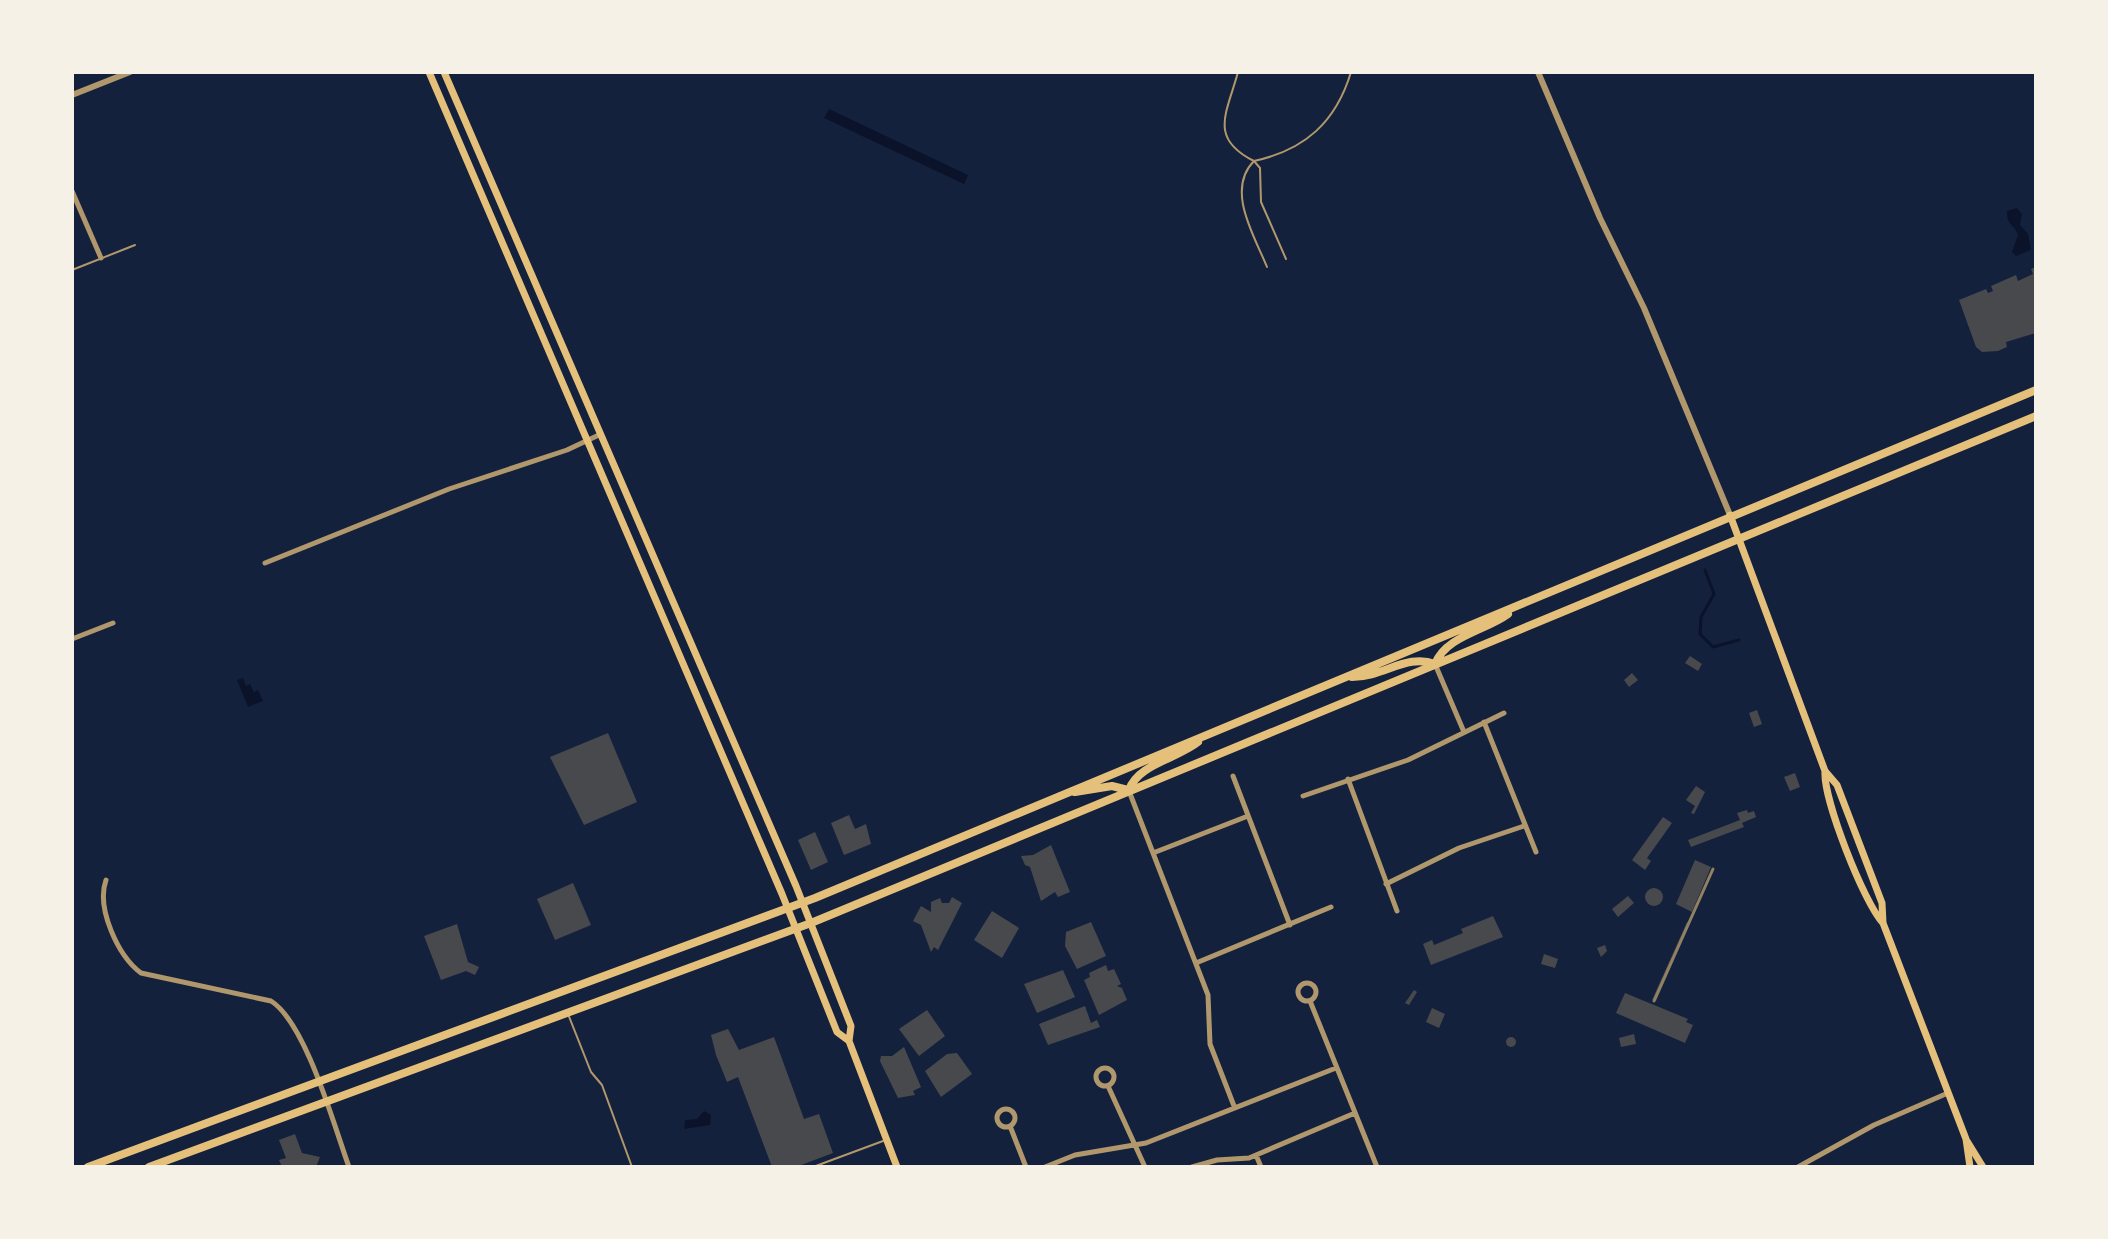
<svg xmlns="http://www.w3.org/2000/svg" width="2108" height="1239" font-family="'Asap Condensed',sans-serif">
  <rect width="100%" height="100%" fill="#14213d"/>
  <path fill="#0b132b" d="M829 109 968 175 964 184 824 118Z
    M2017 208 2022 214 2020 225 2028 234 2031 250 2016 256 2012 252 2018 235C2014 224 2006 225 2007 211Z
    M243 678 246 686 250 684 254 692 258 690 263 701 248 707 237 680Z
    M704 1111 711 1115 710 1125 684 1129 685 1120 697 1119Z"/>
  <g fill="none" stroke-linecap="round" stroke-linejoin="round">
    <path stroke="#0b132b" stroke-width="3" d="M1705 570 1714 594 1701 617 1700 634 1713 647 1739 640"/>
  </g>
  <path fill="#48494c" d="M2036 267V333L2006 342 2007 347 1998 351 1982 352 1976 347 1959 300 1986 289 1988 293 1993 291 1991 286 2016 275 2018 281 2033 274 2031 269Z
    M1690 656 1702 664 1698 671 1685 663Z
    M1632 673 1638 680 1629 687 1624 680Z
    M1757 710 1762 724 1754 727 1749 713Z
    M608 733 637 802 584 825 550 757Z
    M1795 773 1800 787 1790 791 1784 777Z
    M1696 786 1705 792 1694 814 1691 813 1695 806 1686 800Z
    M1747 810 1748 813 1754 811 1756 817 1742 823 1744 827 1691 847 1688 840 1740 820 1737 813Z
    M849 815 855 829 866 824 871 844 844 855 831 823Z
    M1663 817 1672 823 1647 858 1651 861 1645 870 1632 860Z
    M815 832 828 862 811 870 798 840Z
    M1051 845 1070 892 1058 897 1055 892 1041 901 1030 867 1025 865 1021 856 1033 855Z
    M1695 860 1711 867 1692 912 1676 904Z
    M573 883 591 925 555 940 537 899Z
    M1645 897a9 9 0 1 1 18 0a9 9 0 1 1-18 0Z
    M1628 896 1634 903 1618 917 1612 909Z
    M952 897 962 903 938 950 934 947 931 952 921 925 913 921 921 906 931 912V902L940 898 942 903H949Z
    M992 911 1019 928 1002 958 974 940Z
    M1493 916 1503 937 1431 965 1423 944 1432 940 1434 945 1463 933 1461 929Z
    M1091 922 1106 956 1077 969 1065 946 1066 932Z
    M1687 922 1690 923 1656 1001 1652 1000Z
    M457 924 468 962 479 967 475 975 466 971 441 980 424 936Z
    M1605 945 1607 951 1601 957 1597 948Z
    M1544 954 1558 959 1555 968 1541 964Z
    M1106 965 1108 971 1114 969 1121 984 1117 986 1122 988 1127 1000 1099 1015 1084 980 1090 977 1089 973Z
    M1063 970 1075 997 1037 1013 1024 984Z
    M1414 990 1417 992 1409 1005 1405 1003Z
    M1625 993 1688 1019 1686 1022 1693 1025 1685 1043 1616 1013Z
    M1085 1006 1091 1023 1097 1020 1100 1027 1048 1045 1039 1024Z
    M1432 1008 1445 1014 1439 1028 1426 1022Z
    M927 1010 945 1036 919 1056 899 1029Z
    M728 1029 739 1050 774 1037 804 1119 819 1114 833 1153 796 1167H772L738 1077 727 1082 716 1055 711 1035Z
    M1634 1034 1636 1044 1621 1047 1619 1038Z
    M1506 1042a5 5 0 1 1 10 0a5 5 0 1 1-10 0Z
    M904 1047 921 1087 913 1091 915 1095 898 1098 880 1061 881 1056H892Z
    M957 1053 972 1074 941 1097 925 1071 947 1054Z
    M295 1134 302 1153 320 1157 316 1167H282L279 1160 286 1158 279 1140Z"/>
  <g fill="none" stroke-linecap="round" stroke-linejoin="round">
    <path stroke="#b1986c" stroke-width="2" d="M1238 72C1227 113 1208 138 1254 161 1305 150 1336 122 1351 72
      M1267 267C1255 237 1225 190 1254 161L1260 168 1261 202 1286 259
      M72 270 135 245
      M568 1014 591 1072 602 1085 632 1167
      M813 1167 883 1141"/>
    <path stroke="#b1986c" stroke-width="5" d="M72 191 101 258
      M265 563 449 489 567 450 601 434
      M72 639 113 623
      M1435 664 1464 732
      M1484 722 1536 852
      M1233 776 1290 925
      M1348 779 1397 911
      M1129 791 1208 995 1210 1044 1234 1106
      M1303 796 1408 760 1504 713
      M1153 853 1248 816
      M106 880C96 908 118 956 141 973L271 1001C306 1023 334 1126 349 1167
      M1386 884 1459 848 1524 826
      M1196 963 1331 907
      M1298 992a9 9 0 1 1 18 0a9 9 0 1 1-18 0Z
      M1310 1001 1377 1167
      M1096 1077a9 9 0 1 1 18 0a9 9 0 1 1-18 0Z
      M1108 1086 1145 1167
      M997 1118a9 9 0 1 1 18 0a9 9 0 1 1-18 0Z
      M1010 1126 1026 1167
      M1256 1155 1261 1167
      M1045 1167 1075 1155 1146 1143 1336 1068
      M1192 1167 1217 1160 1249 1158 1355 1113
      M1798 1167 1874 1125 1948 1093"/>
    <path stroke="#b1986c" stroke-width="6" d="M1538 72 1600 218 1644 308 1730 515
      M72 95 130 72"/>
    <path stroke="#e5c07b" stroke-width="7" d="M429 72 782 894 837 1032 849 1041
      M444 72 796 886 851 1026 849 1041 897 1167
      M1730 515 1825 771 1837 785 1882 903 1883 923 1966 1139 1970 1167
      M1825 771C1823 799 1864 903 1883 923
      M1967 1141 1983 1167"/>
    <path stroke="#e5c07b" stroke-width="8" d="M1435 664C1446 636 1485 631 1508 614
      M1352 677C1384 677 1407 653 1435 664
      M1129 790C1138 764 1177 759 1198 742
      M1075 792 1112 786 1128 790
      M88 1167 815 898 2036 390
      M149 1167 811 923 2036 416"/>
    <path stroke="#918062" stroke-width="3" d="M1654 1001 1713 869"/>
  </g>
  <rect width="2108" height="1239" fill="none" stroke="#f6f1e7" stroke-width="148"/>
</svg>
